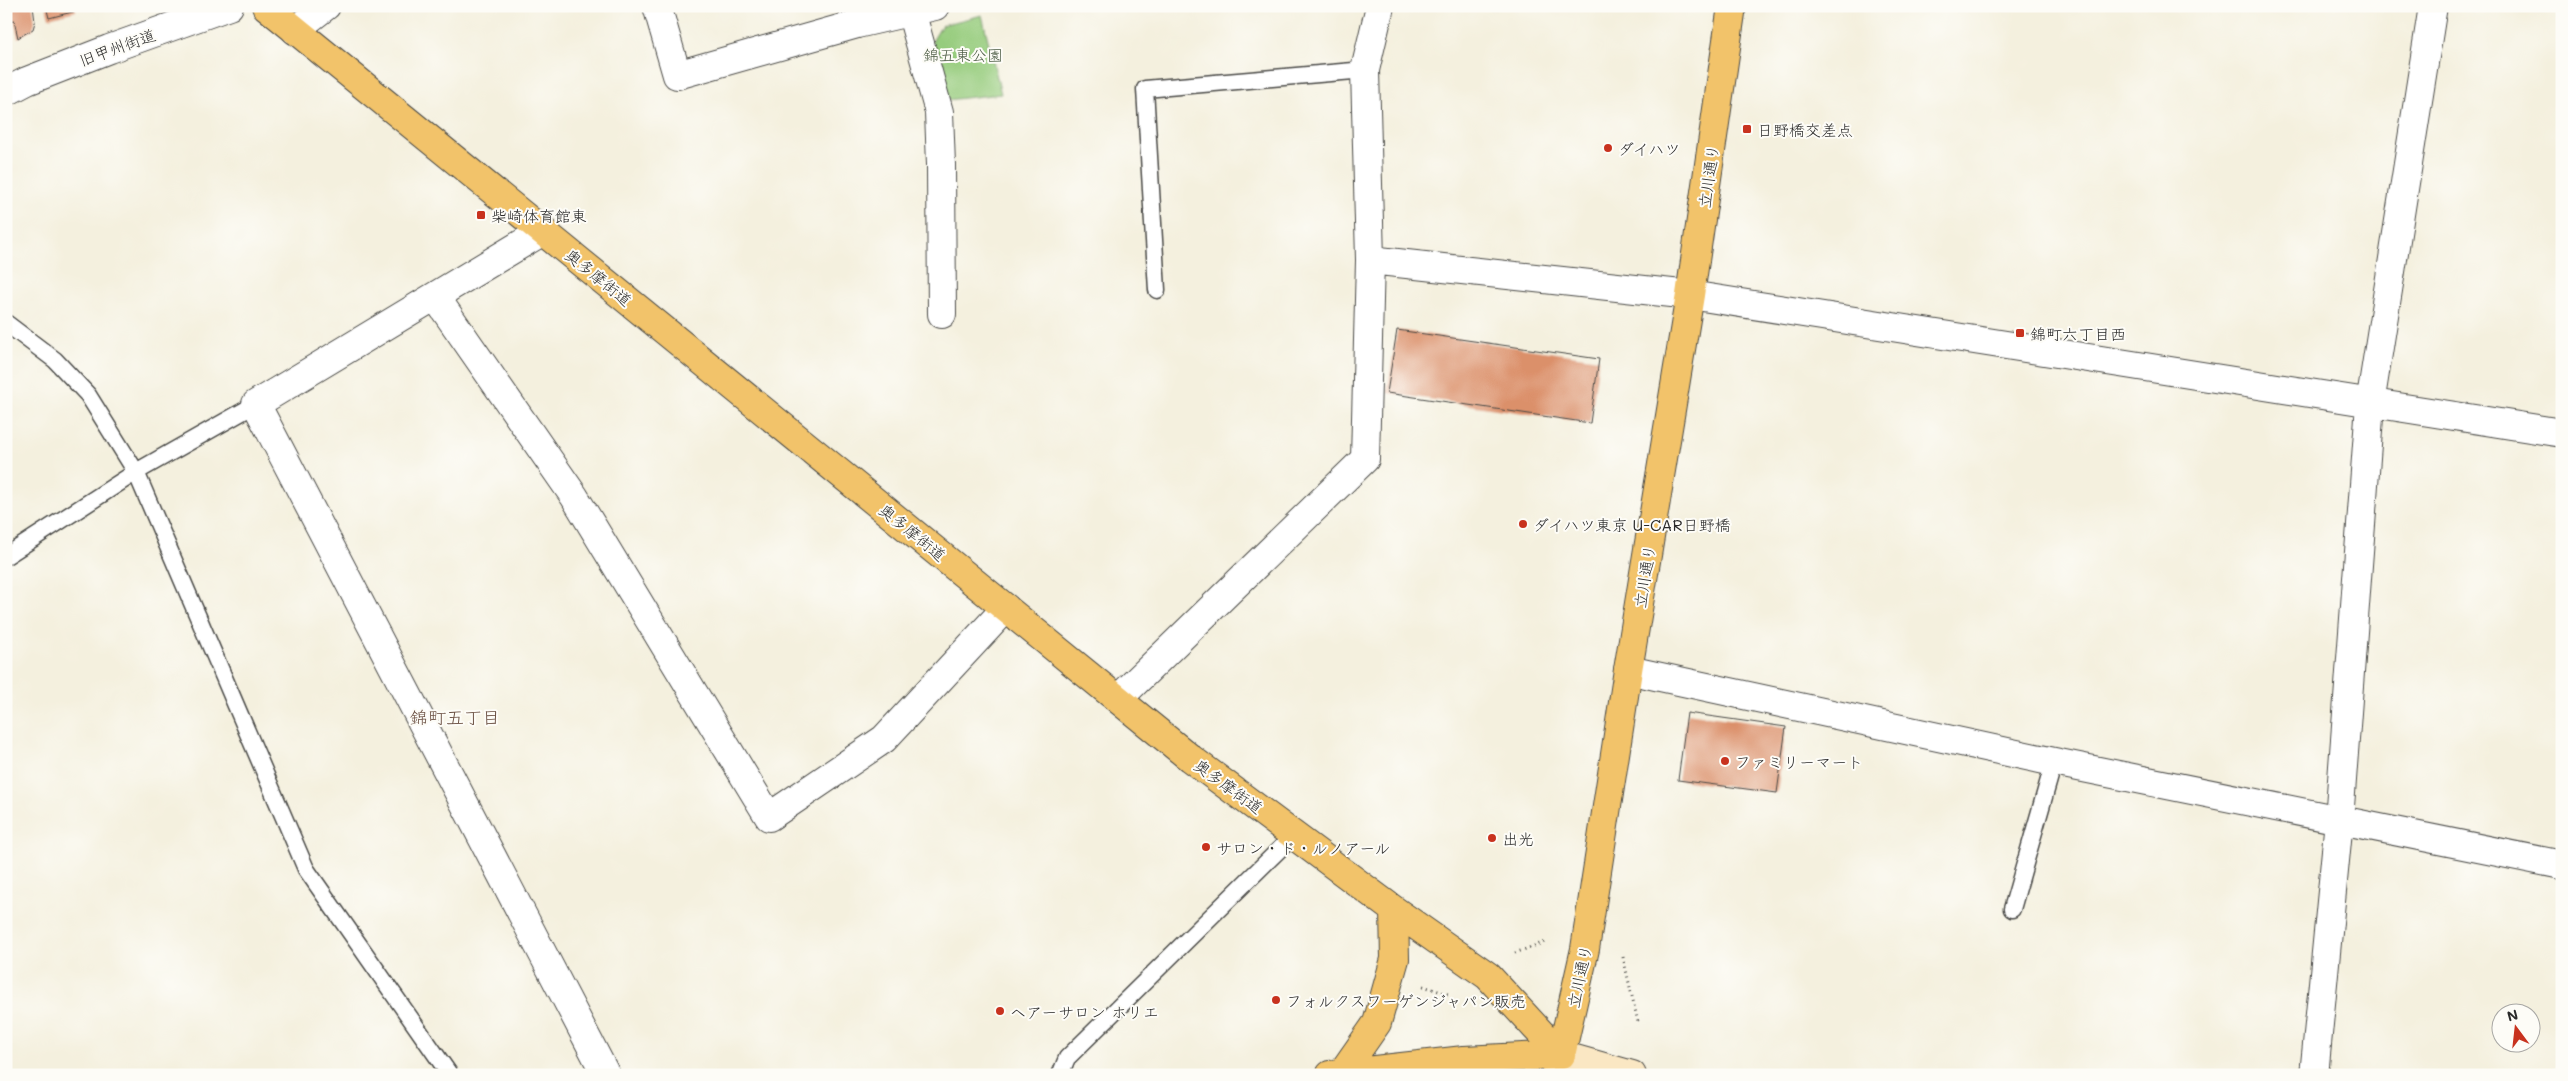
<svg xmlns="http://www.w3.org/2000/svg" width="2568" height="1081" font-family="Mali,'Klee One',sans-serif">
  <rect width="100%" height="100%" fill="#fdfcf7"/>
  <filter id="ink" filterUnits="userSpaceOnUse"><feTurbulence type="fractalNoise" baseFrequency=".02" numOctaves="2"/><feDisplacementMap in="SourceGraphic" scale="10" xChannelSelector="R" yChannelSelector="G"/><feConvolveMatrix kernelMatrix="1 2 1 2 8 2 1 2 1" color-interpolation-filters="sRGB"/></filter>
  <filter id="wash" filterUnits="userSpaceOnUse"><feTurbulence type="fractalNoise" baseFrequency=".0096" numOctaves="4" result="noise"/><feDisplacementMap in="SourceGraphic" scale="20" xChannelSelector="R" yChannelSelector="G"/><feGaussianBlur stdDeviation="1.12" result="paint"/><feColorMatrix in="noise" values="0 0 0 0 0 0 0 0 0 0 0 0 0 0 0 0 0 1.4 0 .05"/><feComposite in="paint" operator="in"/></filter>
  <g filter="url(#wash)">
    <rect width="100%" height="100%" fill="#f4f0de"/>
    <path fill="#96cc7d" stroke="#607c54" d="M982 15 1001 94 946 100 931 43 942 25Z"/>
    <g id="blocks">
      <path fill="#db906b" d="M6 6H33L35 22 33 29 18 38 14 20 6 22Z
        M46 6H75L76 11 49 18Z
        M1397 330 1599 359 1590 423 1387 393Z
        M1687 713 1786 727 1777 793 1678 780Z"/>
    </g>
  </g>
  <g filter="url(#ink)">
    <use href="#blocks" fill-opacity="0" stroke="#494946" stroke-width="1"/>
    <g fill="none" stroke-linecap="round" stroke-linejoin="round">
      <defs>
        <path id="lane" d="M1157 290 1145 89 1365 70
          M6 323 55 360 88 395 136 472 306 869 450 1075
          M6 556 136 472 256 404
          M2012 909 2054 762
          M1060 1075 1067 1058 1294 835"/>
        <path id="street" d="M657 6 677 75 857 24 935 6
          M911 11 939 112 941 165 942 314
          M295 30 326 6
          M6 92 27 81 109 49 229 6
          M543 231 256 404 606 1075
          M1370 260 1365 70 1380 6
          M435 296 574 496 769 817 884 739 1006 608
          M1628 670 2054 762 2562 865
          M1118 699 1365 459 1370 260 1690 295 2562 433
          M2314 1075 2339 820 2370 404 2433 6"/>
        <path id="secondary" d="M1556 1075 1561 1055 1632 1075"/>
        <path id="primary" d="M266 6 1190 758 1394 910 1488 976 1561 1055
          M1561 1055 1585 949 1628 670 1690 295 1732 6
          M1342 1073 1377 1023 1395 959 1394 910
          M1330 1075 1464 1060 1561 1055"/>
      </defs>
      <use href="#lane" stroke="#494946" stroke-width="19"/>
      <use href="#street" stroke="#494946" stroke-width="30"/>
      <use href="#secondary" stroke="#494946" stroke-width="30"/>
      <use href="#primary" stroke="#494946" stroke-width="30"/>
      <path stroke="#494946" stroke-width="3" stroke-dasharray="1 4" stroke-linecap="butt" d="M1515 953 1545 942
        M1623 957 1638 1022
        M1423 986 1448 994"/>
      <use href="#lane" stroke="#fff" stroke-width="16"/>
      <use href="#street" stroke="#fff" stroke-width="28"/>
      <use href="#secondary" stroke="#fae7c3" stroke-width="28"/>
      <use href="#primary" stroke="#f2c36a" stroke-width="28"/>
    </g>
  </g>
  <g fill="#c8321e" stroke="#fdfcf7" stroke-width="2">
    <rect x="1742" y="124" width="10" height="10" rx="2.5"/>
    <circle cx="1608" cy="148" r="5"/>
    <rect x="476" y="210" width="10" height="10" rx="2.5"/>
    <rect x="2015" y="328" width="10" height="10" rx="2.5"/>
    <circle cx="1523" cy="524" r="5"/>
    <circle cx="1725" cy="761" r="5"/>
    <circle cx="1492" cy="838" r="5"/>
    <circle cx="1206" cy="847" r="5"/>
    <circle cx="1276" cy="1000" r="5"/>
    <circle cx="1000" cy="1011" r="5"/>
  </g>
  <g text-anchor="middle" dominant-baseline="central" stroke-width="4" stroke-linejoin="round" paint-order="stroke">
    <g font-size="16" fill="#2b2b2b" stroke="#fdfcf7">
      <text transform="translate(117 47) rotate(-20)">旧甲州街道</text>
      <text transform="translate(1708 176) rotate(-82)">立川通り</text>
      <text transform="translate(599 277) rotate(39)">奥多摩街道</text>
      <text transform="translate(913 532) rotate(39)">奥多摩街道</text>
      <text transform="translate(1644 576) rotate(-81)">立川通り</text>
      <text transform="translate(1229 786) rotate(36)">奥多摩街道</text>
      <text transform="translate(1579 976) rotate(-78)">立川通り</text>
    </g>
    <g font-size="16" fill="#4b5b44" stroke="#fdfcf7">
      <text x="963" y="54">錦五東公園</text>
    </g>
    <g font-size="16" fill="#2b2b2b" stroke="#fdfcf7" text-anchor="start">
      <text x="1757" y="129">日野橋交差点</text>
      <text x="1618" y="148">ダイハツ</text>
      <text x="491" y="215">柴崎体育館東</text>
      <text x="2030" y="333">錦町六丁目西</text>
      <text x="1533" y="524">ダイハツ東京 U-CAR日野橋</text>
      <text x="1735" y="761">ファミリーマート</text>
      <text x="1502" y="838">出光</text>
      <text x="1216" y="847">サロン・ド・ルノアール</text>
      <text x="1286" y="1000">フォルクスワーゲンジャパン販売</text>
      <text x="1010" y="1011">ヘアーサロン ホリエ</text>
    </g>
    <g font-size="18" fill="#694e41" stroke="#fdfcf7">
      <text x="455" y="717">錦町五丁目</text>
    </g>
  </g>
  <rect width="2568" height="1081" fill="none" stroke="#fdfcf7" stroke-width="25"/>
  <g transform="translate(2516 1028) rotate(345)"><circle r="24" fill="#fdfcf7" stroke="#a9a8a5"/>
  <path d="M0-4L9 19L0 12L-9 19Z" fill="#c8321e"/>
  <text y="-8" font-size="14" font-weight="bold" text-anchor="middle" fill="#2b2b2b">N</text>
  </g>
</svg>
